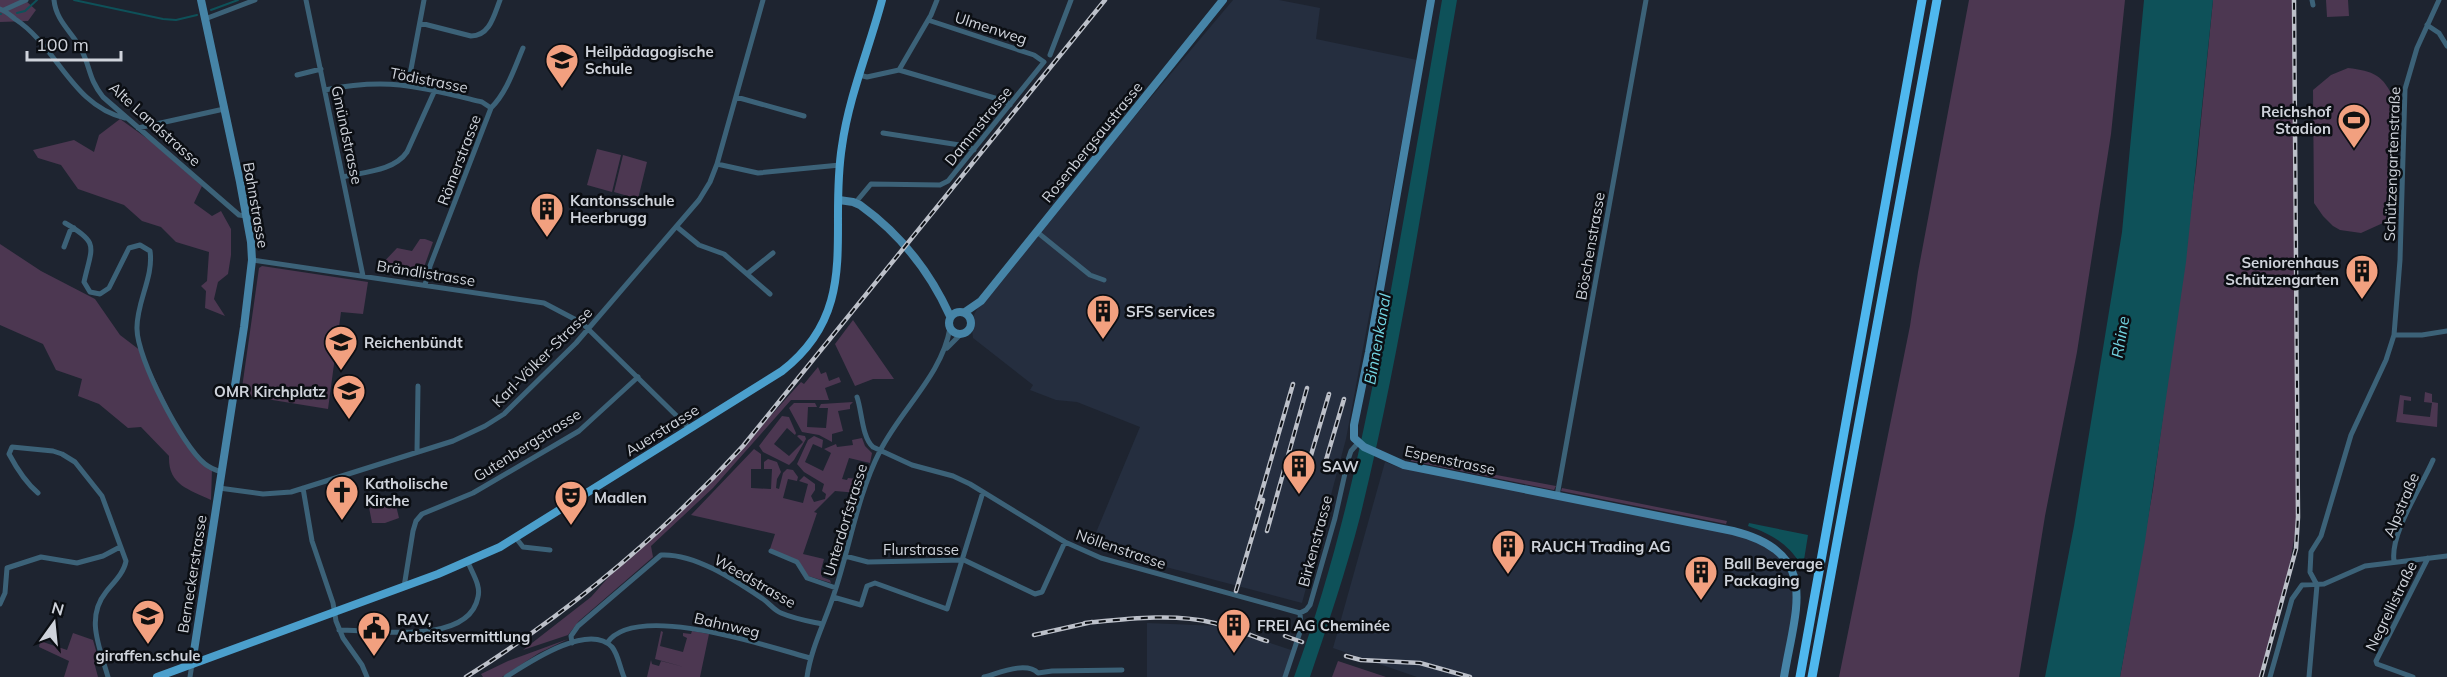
<svg xmlns="http://www.w3.org/2000/svg" width="2447" height="677" font-family="Mulish,sans-serif">
  <rect width="100%" height="100%" fill="#1e2430"/>
  <path fill="#252e3f" d="M1233 0H1279L1320 8 1316 39 1417 60 1346 439 1302 603 1090 547 1140 427 1077 402 1056 400 1030 390 1033 385 973 338 971 321 981 301 1035 235Z
    M1385 462 1401 468 1733 531 1775 548 1797 586 1784 677H1417L1333 648Z
    M1147 623 1220 626 1294 651 1285 677H1147Z"/>
  <path fill="#4c3751" d="M0 0H25L36 10 28 21 0 22Z
    M1969 0H2125L2111 134 2077 352 2045 516 2020 671 2019 677H1839L1910 326 1918 272Z
    M2213 0H2294L2298 517 2284 597 2261 677H2120L2153 489 2196 170Z
    M2326 0H2348L2349 16 2327 17Z
    M2348 68C2373 71 2384 75 2394 100L2396 198 2391 212 2383 223 2361 233 2340 230 2333 226 2323 216 2314 203 2313 90 2331 75Z
    M120 119 152 142 202 186 194 203 212 216 221 211 231 229V255L228 274 218 282 214 299 225 316 205 308 206 291 201 286 207 281 209 252 176 242 161 227 142 221 124 205 78 189 61 165 38 158 33 150 74 140 94 152 99 135Z
    M597 149 621 155 612 192 587 185Z
    M623 155 647 162 638 199 614 192Z
    M420 239H425L433 242 422 273 415 277 381 270 380 266 397 248 412 251Z
    M0 244 41 271 95 299 120 335 141 351 185 441 212 469 211 500C188 489 168 485 169 456L141 427 128 428 99 404 78 396 82 379 56 370 43 344 0 325Z
    M262 266 368 282 363 314 341 312 328 409 241 395 259 268Z
    M853 320 894 379H873L855 386 835 344Z
    M818 367 821 374 826 372 829 381 839 377 841 382 825 388 829 400H791L713 488 651 546 653 557 579 621 568 635 523 650 591 597 614 571 708 486 801 382 804 384Z
    M2425 392 2432 394V402L2438 403 2437 427 2396 422 2400 395 2411 397V401L2404 400 2403 414 2430 417 2432 403 2424 402Z
    M853 402 850 405V409L838 411 843 431 832 434V442L819 435 802 432 789 408 794 403H815L817 407H808L807 427 826 428 828 408H819L821 404Z
    M782 416 789 417 796 433 795 435 787 428 774 444 789 456 803 442 797 436 799 435 805 436 806 439 794 460 789 465 763 452 759 446Z
    M814 436 823 440 822 448 813 444 805 462 823 471 831 453 824 449 836 444 837 447 853 445 852 440 862 438 865 446 872 453 870 463 849 458 842 479 847 480 848 478 858 479 860 473 864 474 858 493 835 491 814 512 817 513 803 554 824 559 821 570 822 577 830 580 831 583 805 575 799 561 770 549 775 534 691 515 754 449 761 454V469H751V488L771 489 772 469H764V462L768 459 777 462 781 472 777 479 776 488 779 489 783 473 787 469 793 470 798 477 797 481 788 479 783 498 803 503 808 484 799 481 804 476 815 484V490L811 496 814 502 825 499 826 494 822 491 824 484 804 472 797 464 808 440Z
    M1411 459 1556 486 1554 490 1411 461Z
    M1562 488 1727 521 1726 524 1561 491Z
    M394 497 399 518 385 523H372L368 502Z
    M661 631 663 632 660 646 683 652 687 638 683 636V633L691 634 692 631 709 634 700 677H647L651 660 652 664 659 666 661 661 684 667 655 659Z
    M73 633 93 640 99 661 94 662 98 677H64L69 661 39 647 40 641 67 650Z
    M568 639 539 653 502 677H483L481 674 508 661Z
    M1338 661 1386 677H1332Z"/>
  <path fill="#0e5159" d="M1442 0H1457C1427 172 1402 347 1360 517 1346 571 1328 624 1310 677H1294C1340 553 1366 425 1390 295 1408 197 1425 98 1442 0Z
    M2144 0H2213L2186 262 2145 541 2120 677H2045L2074 526 2122 232Z
    M1749 523 1808 535 1804 560 1800 563C1787 543 1771 534 1748 526Z"/>
  <g fill="none" stroke-linecap="round" stroke-linejoin="round">
    <path stroke="#0e5159" stroke-width="2" d="M74 0 163 19 176 20 197 15
      M211 10 238 0
      M17 13 25 11 37 0
      M0 14H1"/>
    <path stroke="#3c6278" stroke-width="5" d="M54 0C56 21 72 32 81 49 91 68 88 78 103 97L239 215 246 216
      M306 0 363 276
      M2312 0 2313 5
      M0 9C6 11 10 15 15 19 57 46 72 106 125 118
      M4 10 26 0
      M205 19 255 0
      M420 23 471 36C490 36 494 15 500 0
      M2427 25 2439 33 2447 46
      M1050 55 1071 0
      M899 70 1005 101 1010 105
      M297 75 321 69
      M859 75 867 77 899 70 931 15 937 0
      M408 85 424 0
      M325 90C389 77 421 87 482 102L491 108
      M736 97 804 116
      M138 128 224 109
      M883 133 966 146 974 150
      M717 164 758 173 840 165
      M343 177C364 172 394 171 407 152L435 90
      M856 202 871 184 940 185 948 181 1044 62 1034 55 928 20
      M65 223C100 243 92 246 84 282L90 292 100 294 109 288 129 248 140 245 150 251C154 277 136 303 137 329 137 358 182 446 205 464 210 468 215 470 222 472
      M677 227 699 245 724 254 770 294
      M1037 232 1090 275 1104 280
      M64 247 70 231 74 228
      M252 260 544 303 582 323 690 429
      M747 274 773 253
      M425 285 430 266 491 108C507 92 514 69 523 48
      M2394 335H2422L2447 331
      M947 348 961 334
      M857 397C862 411 862 438 873 447L912 465 953 476 970 484 1065 542 1101 558 1300 613
      M417 452 418 386
      M219 488 263 494 291 492 453 441 485 426 504 414 576 343 699 200 710 182 717 164 763 0
      M303 488 312 541 333 603 336 621 343 638 362 665 367 677
      M38 493C25 482 17 469 9 454L12 447 53 451 62 454 75 462 102 496 126 561C124 573 113 583 106 592 85 618 100 648 108 677
      M1557 496 1646 0
      M516 538 523 547 550 550
      M771 551 797 562 807 578 836 588
      M845 556 868 562 964 560 1035 594 1042 592 1065 542
      M2394 561C2390 533 2422 486 2433 460
      M2317 585 2310 572 2311 552 2321 536 2351 435 2386 360 2394 335 2400 260 2405 89 2417 48 2439 0
      M404 587 413 531 416 521 422 514 473 493 579 431 638 377
      M833 597 861 605 867 586 875 583 947 609 983 492
      M0 604 5 593 7 568 41 557 77 563 103 556 120 547
      M1300 613 1306 610 1310 605 1335 518 1348 460 1351 451 1358 443
      M339 630C374 630 469 646 478 597 481 585 472 573 468 562
      M572 643 571 636 578 626 661 555C695 553 736 581 763 599 769 603 774 610 781 613 795 619 808 621 822 624
      M607 643C635 601 770 647 810 658
      M190 677 192 664
      M506 677C528 663 588 622 612 647 618 654 620 668 624 677
      M807 677C811 648 825 622 834 594 850 547 857 496 880 451 901 409 942 375 950 328
      M984 677C999 673 1026 661 1038 673L1052 671 1122 670
      M1285 677 1301 629 1300 613
      M2270 677 2292 599 2302 585 2324 584 2365 566 2447 556
      M2309 677 2317 585
      M2413 677 2377 664 2376 661 2428 558"/>
    <path stroke="#4684a7" stroke-width="8" d="M1431 0 1369 352 1354 425V438L1364 447 1404 465 1733 531C1822 553 1795 609 1784 677
      M839 200 853 202 860 205C899 233 930 272 950 316
      M949 323a11 11 0 1 1 22 0a11 11 0 1 1-22 0Z
      M965 312 981 301 1223 0
      M192 664 244 327 252 260 251 242 240 182 201 0"/>
    <path stroke="#4b9fcc" stroke-width="8" d="M157 677 438 574 500 547 782 371C862 309 828 232 842 146 849 96 869 49 882 0"/>
    <path stroke="#4fb7ee" stroke-width="9" d="M1800 677 1922 0
      M1812 677 1937 0"/>
    <defs>
      <path id="rail" d="M1309 462 1329 394
        M1324 467 1344 399
        M1257 508 1293 384
        M1267 531 1307 388
        M1236 591 1263 500
        M1085 623C1126 619 1174 613 1214 623 1232 628 1250 635 1267 641
        M1034 635 1092 622
        M1285 636 1302 642
        M1346 656 1361 660 1420 663 1470 677
        M466 677C568 613 662 535 743 446L1105 0
        M2261 677 2296 549 2298 517 2294 0"/>
    </defs>
    <use href="#rail" stroke="#bcc0c9" stroke-width="4.5"/>
    <use href="#rail" stroke="#0b0e13" stroke-width="2" stroke-dasharray="7" stroke-linecap="butt"/>
  </g>
  <defs>
    <symbol id="school-pin" viewBox="-11 -11 22 30"><path d="M0 17L-7.5 6A9.5 9.5 0 1 1 7.5 6Z" fill="#f2a07f" stroke="#0b0e13"/><path d="M0-5L7-2L0 1L-7-2ZM-4 1L0 2.5L4 1V4Q0 6-4 4Z" fill="#111"/></symbol>
    <symbol id="stadium-pin" viewBox="-11 -11 22 30"><path d="M0 17L-7.5 6A9.5 9.5 0 1 1 7.5 6Z" fill="#f2a07f" stroke="#0b0e13"/><path d="M0-5a6.5 5 0 1 0 0 10a6.5 5 0 1 0 0-10ZM-3.5-1.8h7v3.6h-7Z" fill="#111"/></symbol>
    <symbol id="building-pin" viewBox="-11 -11 22 30"><path d="M0 17L-7.5 6A9.5 9.5 0 1 1 7.5 6Z" fill="#f2a07f" stroke="#0b0e13"/><path d="M-4-6H4V6H1V3H-1V6H-4ZM-2.5-4.3h1.7v1.8h-1.7ZM.8-4.3h1.7v1.8H.8ZM-2.5-1h1.7V.8h-1.7ZM.8-1h1.7V.8H.8Z" fill="#111"/></symbol>
    <symbol id="church-pin" viewBox="-11 -11 22 30"><path d="M0 17L-7.5 6A9.5 9.5 0 1 1 7.5 6Z" fill="#f2a07f" stroke="#0b0e13"/><path d="M-1.2-6h2.4v3.5h3.3v2.4h-3.3V6h-2.4V-.1h-3.3v-2.4h3.3Z" fill="#111"/></symbol>
    <symbol id="theatre-pin" viewBox="-11 -11 22 30"><path d="M0 17L-7.5 6A9.5 9.5 0 1 1 7.5 6Z" fill="#f2a07f" stroke="#0b0e13"/><path d="M-5-5.5Q0-4 5-5.5V0Q5 5 0 6Q-5 5-5 0ZM-3.3-2.5H-1v1.5H-3.3ZM1-2.5H3.3v1.5H1ZM-2.8 1Q0 5.5 2.8 1Z" fill="#111"/></symbol>
    <symbol id="civic-pin" viewBox="-11 -11 22 30"><path d="M0 17L-7.5 6A9.5 9.5 0 1 1 7.5 6Z" fill="#f2a07f" stroke="#0b0e13"/><path d="M-.6-6.5H3V-4.5H.6V-3L4-1V1h2V6H-6V1h2V-1L-.6-3ZM-1.2 2.5V6h2.4V2.5Z" fill="#111"/></symbol>
  </defs>
  <g fill-rule="evenodd">
    <use href="#school-pin" x="543" y="41" width="38" height="52"/>
    <use href="#stadium-pin" x="2335" y="101" width="38" height="52"/>
    <use href="#building-pin" x="528" y="190" width="38" height="52"/>
    <use href="#building-pin" x="2343" y="252" width="38" height="52"/>
    <use href="#building-pin" x="1084" y="292" width="38" height="52"/>
    <use href="#school-pin" x="322" y="323" width="38" height="52"/>
    <use href="#school-pin" x="330" y="372" width="38" height="52"/>
    <use href="#building-pin" x="1280" y="447" width="38" height="52"/>
    <use href="#church-pin" x="323" y="473" width="38" height="52"/>
    <use href="#theatre-pin" x="552" y="478" width="38" height="52"/>
    <use href="#building-pin" x="1489" y="527" width="38" height="52"/>
    <use href="#building-pin" x="1682" y="553" width="38" height="52"/>
    <use href="#school-pin" x="129" y="597" width="38" height="52"/>
    <use href="#building-pin" x="1215" y="606" width="38" height="52"/>
    <use href="#civic-pin" x="355" y="609" width="38" height="52"/>
  </g>
  <g text-anchor="middle" dominant-baseline="central" stroke-width="5" stroke-linejoin="round" paint-order="stroke">
    <g font-size="15" fill="#cfd3db" stroke="#0b0e13">
      <text transform="translate(991 28) rotate(18)">Ulmenweg</text>
      <text transform="translate(429 80) rotate(11)">Tödistrasse</text>
      <text transform="translate(155 124) rotate(42)">Alte Landstrasse</text>
      <text transform="translate(978 126) rotate(-51)">Dammstrasse</text>
      <text transform="translate(347 135) rotate(78)">Gmündstrasse</text>
      <text transform="translate(1092 142) rotate(-51)">Rosenbergsaustrasse</text>
      <text transform="translate(459 160) rotate(-69)">Römerstrasse</text>
      <text transform="translate(2392 164) rotate(-88)">Schützengartenstraße</text>
      <text transform="translate(256 205) rotate(80)">Bahnstrasse</text>
      <text transform="translate(1590 246) rotate(-80)">Böschenstrasse</text>
      <text transform="translate(426 273) rotate(9)">Brändlistrasse</text>
      <text transform="translate(542 357) rotate(-45)">Karl-Völker-Strasse</text>
      <text transform="translate(662 430) rotate(-32)">Auerstrasse</text>
      <text transform="translate(527 445) rotate(-32)">Gutenbergstrasse</text>
      <text transform="translate(1450 460) rotate(12)">Espenstrasse</text>
      <text transform="translate(2401 505) rotate(-67)">Alpstraße</text>
      <text transform="translate(845 520) rotate(-73)">Unterdorfstrasse</text>
      <text transform="translate(1315 541) rotate(-75)">Birkenstrasse</text>
      <text x="921" y="549">Flurstrasse</text>
      <text transform="translate(1121 549) rotate(19)">Nöllenstrasse</text>
      <text transform="translate(192 574) rotate(-81)">Berneckerstrasse</text>
      <text transform="translate(755 581) rotate(30)">Weedstrasse</text>
      <text transform="translate(2391 606) rotate(-64)">Negrellistraße</text>
      <text transform="translate(727 625) rotate(13)">Bahnweg</text>
    </g>
    <g font-size="15" font-weight="bold" fill="#cfd3db" stroke="#0b0e13" text-anchor="start">
      <text x="585" y="51">Heilpädagogische<tspan x="585" dy="17">Schule</tspan></text>
      <text x="2331" y="111" text-anchor="end">Reichshof<tspan x="2331" dy="17">Stadion</tspan></text>
      <text x="570" y="200">Kantonsschule<tspan x="570" dy="17">Heerbrugg</tspan></text>
      <text x="2339" y="262" text-anchor="end">Seniorenhaus<tspan x="2339" dy="17">Schützengarten</tspan></text>
      <text x="1126" y="311">SFS services</text>
      <text x="364" y="342">Reichenbündt</text>
      <text x="326" y="391" text-anchor="end">OMR Kirchplatz</text>
      <text x="1322" y="466">SAW</text>
      <text x="365" y="483">Katholische<tspan x="365" dy="17">Kirche</tspan></text>
      <text x="594" y="497">Madlen</text>
      <text x="1531" y="546">RAUCH Trading AG</text>
      <text x="1724" y="563">Ball Beverage<tspan x="1724" dy="17">Packaging</tspan></text>
      <text x="397" y="619">RAV,<tspan x="397" dy="17">Arbeitsvermittlung</tspan></text>
      <text x="1257" y="625">FREI AG Cheminée</text>
      <text x="148" y="655" text-anchor="middle">giraffen.schule</text>
    </g>
    <g font-size="16" font-style="italic" fill="#73d4e2" stroke="#0b0e13">
      <text transform="translate(2120 337) rotate(-81)">Rhine</text>
      <text transform="translate(1377 339) rotate(-80)">Binnenkanal</text>
    </g>
  </g>
  <g transform="translate(54 623) rotate(15)" stroke="#0b0e13" stroke-width="4.5" paint-order="stroke">
  <path d="M0-4.5L10 22L0 15L-10 22Z" fill="#cfd3db"/>
  <text y="-9" font-size="16" font-weight="bold" text-anchor="middle" fill="#cfd3db">N</text>
  </g>
  <path d="M27 51v9h94v-9" fill="none" stroke="#cfd3db" stroke-width="3"/>
  <text x="36" y="51" font-size="18" fill="#cfd3db" stroke="#0b0e13" stroke-width="4.5" paint-order="stroke">100 m</text>
</svg>
